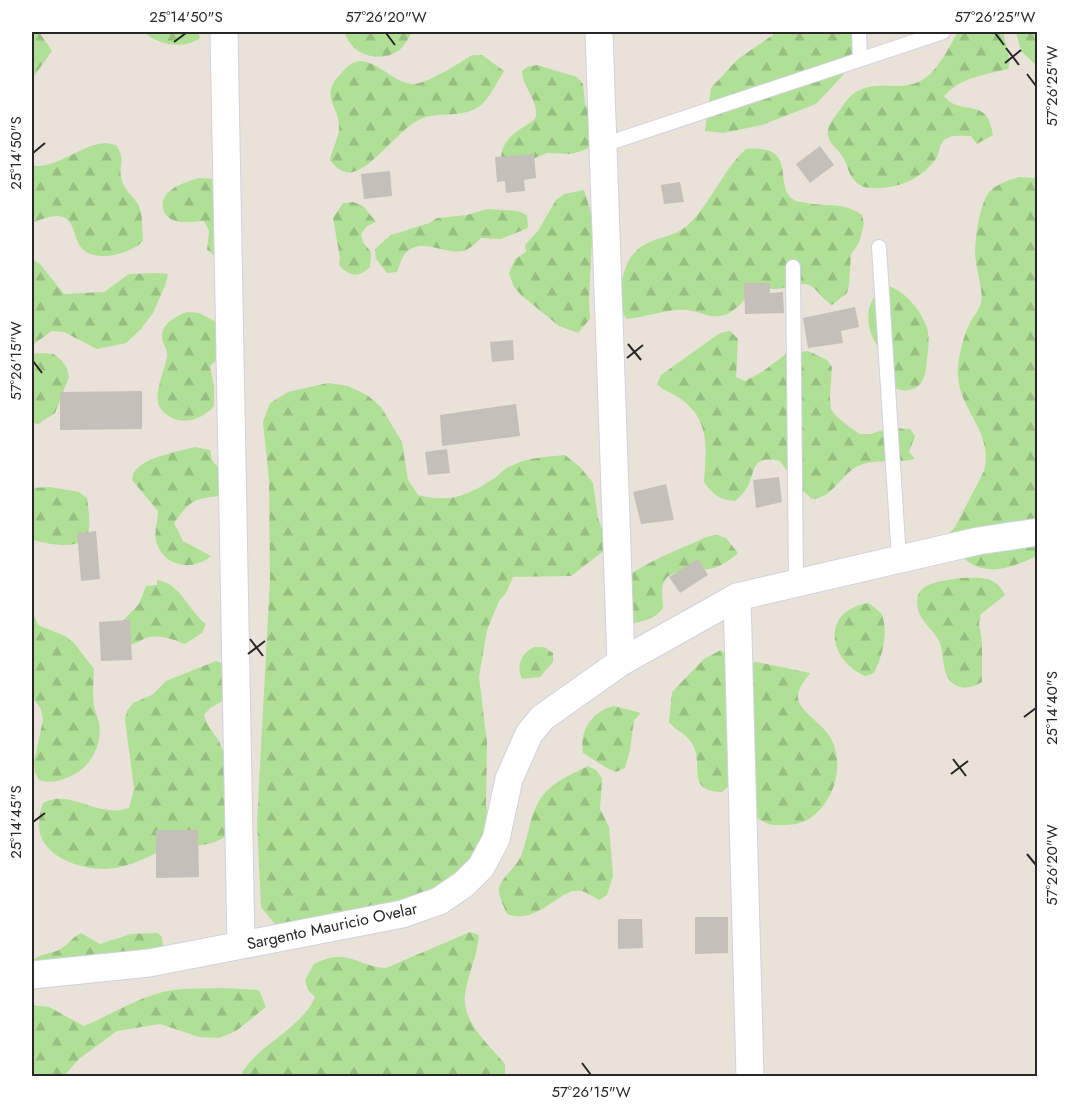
<svg xmlns="http://www.w3.org/2000/svg" width="1069" height="1108" font-family="Jost,sans-serif">
  <defs>
    <pattern id="forest-firs" width="22" height="20" patternUnits="userSpaceOnUse" patternTransform="scale(1.5)"><rect width="22" height="20" fill="#b0df96"/><path d="M5 1l3.5 6h-7zM16 11l3.5 6h-7z" fill="#97bf81"/></pattern>
  </defs>
  <rect width="100%" height="100%" fill="#e9e2d8"/>
  <path fill="url(#forest-firs)" d="M32 32H39L52 51 34 76 32 83Z
    M144 32H198L200 38C183 50 158 45 144 32Z
    M345 32H412C409 37 404 47 398 51 378 64 350 54 345 32Z
    M777 32H859L852 58 843 75 816 104 762 125 723 133 705 131 711 88 738 59Z
    M958 32H1003L1010 60 1008 69C985 75 961 77 944 96 961 118 987 94 993 135L977 144 971 136C963 136 951 134 944 140 940 144 939 152 937 157 924 177 902 187 880 188 870 188 862 189 855 181 848 174 848 165 843 157 836 146 824 141 829 126 832 119 838 113 842 107 866 70 895 97 924 79 939 69 949 47 958 32Z
    M1016 32H1037V66L1021 51Z
    M472 55H482L504 71C497 82 490 98 481 105 464 119 442 111 423 118 398 128 376 166 353 172 343 174 336 168 330 160 332 148 340 137 339 125 339 113 328 101 331 89 333 81 339 76 344 70 367 44 390 85 414 84 428 83 460 63 472 55Z
    M537 65 577 77 583 84 585 104 591 115 593 141 587 149 572 154 547 153 528 161 501 157C503 131 535 125 536 116 538 100 522 86 522 71L527 67Z
    M106 143 116 145C127 162 117 165 122 181 125 190 132 196 138 204 143 212 142 231 143 241 130 255 92 264 80 246 75 238 74 226 68 220 58 211 41 220 32 223V166C60 168 79 145 106 143Z
    M746 149C753 149 763 148 770 151 791 160 776 189 794 200 796 202 800 202 803 202 824 208 844 201 862 215L864 224 859 243 851 254 849 284 847 293 832 305C822 299 818 290 811 286 800 280 785 290 774 289 767 289 762 287 755 287 740 304 731 321 706 315 697 312 688 309 678 310 662 311 644 317 627 319L621 312C620 284 621 253 652 241 665 236 680 234 690 223 712 201 723 170 746 149Z
    M1019 177 1037 178V556C1017 565 992 577 970 563 963 558 956 551 949 545L948 535 955 527 984 471C994 432 960 412 958 376 957 361 962 341 968 327 971 319 979 311 981 303 984 295 977 272 976 262 973 247 979 203 990 191 997 184 1010 180 1019 177Z
    M199 178 219 179 215 256 207 250 209 231 204 221C195 221 185 224 176 221 169 219 165 215 163 209 159 190 185 182 199 178Z
    M584 190 593 219 589 299 590 319 578 333 559 326 521 295 514 287 509 273 515 259 526 252 525 245 538 231 556 200 564 194Z
    M353 202 363 206 376 222 367 226 361 234 363 242 371 252 370 267C358 278 350 277 339 265L340 258 333 218 343 203Z
    M487 209 518 211 527 215 528 228 501 239 481 238C477 242 471 248 466 250 447 257 420 235 405 254 401 259 399 267 397 272L387 273 376 259 375 249 391 235 429 223 437 218 467 215Z
    M32 259 40 264 64 294 104 292 129 274 158 273 168 274 165 286 153 313 141 329 126 343 97 349 64 332 52 331 32 345Z
    M888 286C905 291 921 310 927 328 930 338 928 350 927 360 926 370 925 383 915 388 911 390 906 391 901 390 884 387 888 365 882 352 879 347 874 342 872 336 864 318 869 293 888 286Z
    M188 312 199 313 222 325 221 356 210 366 214 386V406C203 419 183 426 169 416 164 413 159 409 158 402 156 388 164 371 167 357 168 350 164 346 162 339 160 325 176 315 188 312Z
    M730 331 738 339 736 377 745 381 762 372 786 354 808 351 827 360 832 367 830 398 831 409 836 416 852 429 860 434H870L890 428 910 429 915 436 909 452 915 459C896 464 876 458 858 466 840 475 833 498 812 499L797 485 780 461C752 455 756 468 748 486 745 492 740 496 735 501 720 500 712 494 704 482 706 449 711 421 681 399 673 393 664 391 657 384L661 375 720 333Z
    M43 353 54 354 61 360 67 368 69 377 55 413 38 424 32 423V354Z
    M328 383 348 386 367 395 381 407 402 442 408 480 418 495C450 503 468 496 496 477 501 473 505 468 511 466 528 457 546 457 565 455L580 467 593 483 598 518 609 547 571 576 513 577 506 593 499 601 487 630 479 677 487 743 486 804 493 840 420 908 290 934 274 923 261 907 257 822 270 580 269 480 263 422 270 403 288 392Z
    M195 447 210 450 212 460 226 477 223 496C195 498 190 500 174 523L183 541 211 556C194 571 166 568 157 544 153 534 158 522 158 511L132 480C133 477 133 473 135 471 144 457 180 451 195 447Z
    M49 487 79 492 87 498C88 507 90 518 89 527 86 554 50 544 32 540V488Z
    M717 535 726 538 738 553C731 559 723 565 714 568 702 571 671 568 665 580 660 587 663 599 663 608 654 620 643 621 629 624L619 582C640 566 661 557 686 546 697 542 705 536 717 535Z
    M960 578C981 578 995 575 1005 595L981 614 979 623 982 642V682C974 686 968 689 960 687 938 680 947 654 938 639 933 631 923 622 919 613 909 582 939 582 960 578Z
    M157 580C182 584 187 610 206 624L202 633 185 644C175 640 161 635 150 637 143 638 138 643 131 645L119 625 139 604 146 586 157 585Z
    M869 603 882 614C888 633 883 655 874 673L865 676C827 659 821 610 869 603Z
    M32 611 38 625 65 636 74 643 94 669C94 680 92 694 94 706 95 712 98 717 99 723 103 745 90 768 71 776 60 781 50 784 39 780L35 772 34 761 43 720 41 709 32 697Z
    M534 647H544L553 653V662L540 677 522 679C516 665 521 654 534 647Z
    M721 650 728 657 730 785 722 792C683 791 706 762 691 742 685 733 676 731 669 722L672 692 704 659Z
    M216 661 226 665 228 698 210 708 204 715C207 728 218 736 222 748 231 772 228 808 229 834 207 851 182 843 158 852 155 853 153 855 150 856 143 860 124 867 115 868 92 872 54 863 42 839 37 829 39 814 43 803 72 788 95 819 129 808L134 789 133 780 125 720 127 711 133 703 152 695 166 681Z
    M757 662 810 673C805 680 797 689 798 698 799 711 823 724 830 737 846 764 834 803 809 819 801 824 791 825 782 825 767 826 759 821 751 810L747 663Z
    M614 706 641 713 634 720 630 750 625 768 616 772 607 768 583 753C579 731 592 711 614 706Z
    M588 766 596 770 602 778 600 809 609 827 613 876 607 895 599 900C594 897 588 893 582 891 561 885 539 926 507 914 504 906 498 897 499 888 502 877 515 868 520 858 530 837 529 806 548 790 559 779 574 773 588 766Z
    M470 932 479 935C477 958 468 973 465 994 461 1021 489 1045 505 1064V1076H241C251 1049 302 1029 315 997L308 990 305 980 314 964C348 947 355 966 386 968Z
    M81 933 100 944 131 934 158 933 162 937 163 947 158 955 32 962C40 952 52 955 62 948 69 944 71 938 81 933Z
    M221 988 259 990 266 1007 236 1031 219 1038 199 1037 160 1024 117 1031 79 1059 64 1076H32V1005L49 1007 84 1026C108 1016 130 1002 156 994 176 987 199 989 221 988Z"/>
  <path fill="#c4bfb8" d="M820 146 834 165 810 183 796 164Z
    M534 154 536 178 524 180 525 191 506 193 505 181 497 182 495 157Z
    M390 171 392 196 364 199 361 174Z
    M680 182 684 202 664 204 661 185Z
    M744 283H770V293L783 292 784 313 745 314Z
    M855 307 859 327 841 331 843 343 808 348 803 318Z
    M513 340 514 360 492 362 490 342Z
    M142 391V429L60 430V392Z
    M516 404 520 436 442 446 440 415Z
    M447 449 450 473 428 475 425 452Z
    M779 477 782 502 756 508 753 480Z
    M666 484 674 520 641 524 633 492Z
    M96 531 100 579 81 581 77 533Z
    M698 559 708 575 680 593 669 577Z
    M130 620 132 660 101 661 99 622Z
    M156 830H198L199 877 156 878Z
    M695 917H728V953L695 954Z
    M618 919H642L643 948 618 949Z"/>
  <g fill="none" stroke-linecap="round" stroke-linejoin="round">
    <defs>
      <path id="service" d="M859 32 860 59
        M603 145 943 32
        M879 247 899 559
        M793 267 796 583"/>
      <path id="minor" d="M224 32 241 945
        M599 32 621 662
        M737 597 750 1076
        M32 975 149 963 402 914 439 901 464 884 481 867 496 839 509 779 529 734 542 718 621 662 737 597 978 541 1038 532"/>
    </defs>
    <use href="#service" stroke="#ced2e0" stroke-width="16"/>
    <use href="#minor" stroke="#ced2e0" stroke-width="29"/>
    <use href="#service" stroke="#fff" stroke-width="14"/>
    <use href="#minor" stroke="#fff" stroke-width="27"/>
  </g>
  <path fill="none" stroke="#272727" stroke-width="2" d="M386 33 395 45M995 33 1004 45M174 42 186 33M1006 48 1019 65M1005 63 1021 50M1027 74 1036 86M33 153 45 143M628 344 641 360M627 358 643 345M33 361 42 373M250 639 263 656M248 654 265 641M1024 717 1036 708M953 759 966 776M951 774 968 761M33 822 45 813M1027 854 1036 865M582 1063 591 1075"/>
  <g text-anchor="middle" dominant-baseline="central" stroke-width="4.5" stroke-linejoin="round" paint-order="stroke">
    <g font-size="16" fill="#272727" stroke="#fff">
      <text transform="translate(332 926) rotate(-12)">Sargento Mauricio Ovelar</text>
    </g>
  </g>
  <rect width="1069" height="1108" fill="none" stroke="#ffffff" stroke-width="66"/>
  <rect x="33" y="33" width="1003" height="1042" fill="none" stroke="#272727" stroke-width="2"/>
  <g font-size="15" text-anchor="middle" fill="#272727">
    <text x="186" y="22">25°14'50"S</text>
    <text x="386" y="22">57°26'20"W</text>
    <text x="995" y="22">57°26'25"W</text>
    <text transform="translate(1052 86) rotate(-90)" y="5">57°26'25"W</text>
    <text transform="translate(16 153) rotate(-90)" y="5">25°14'50"S</text>
    <text transform="translate(16 361) rotate(-90)" y="5">57°26'15"W</text>
    <text transform="translate(1052 708) rotate(-90)" y="5">25°14'40"S</text>
    <text transform="translate(16 822) rotate(-90)" y="5">25°14'45"S</text>
    <text transform="translate(1052 865) rotate(-90)" y="5">57°26'20"W</text>
    <text x="591" y="1097">57°26'15"W</text>
  </g>
</svg>
